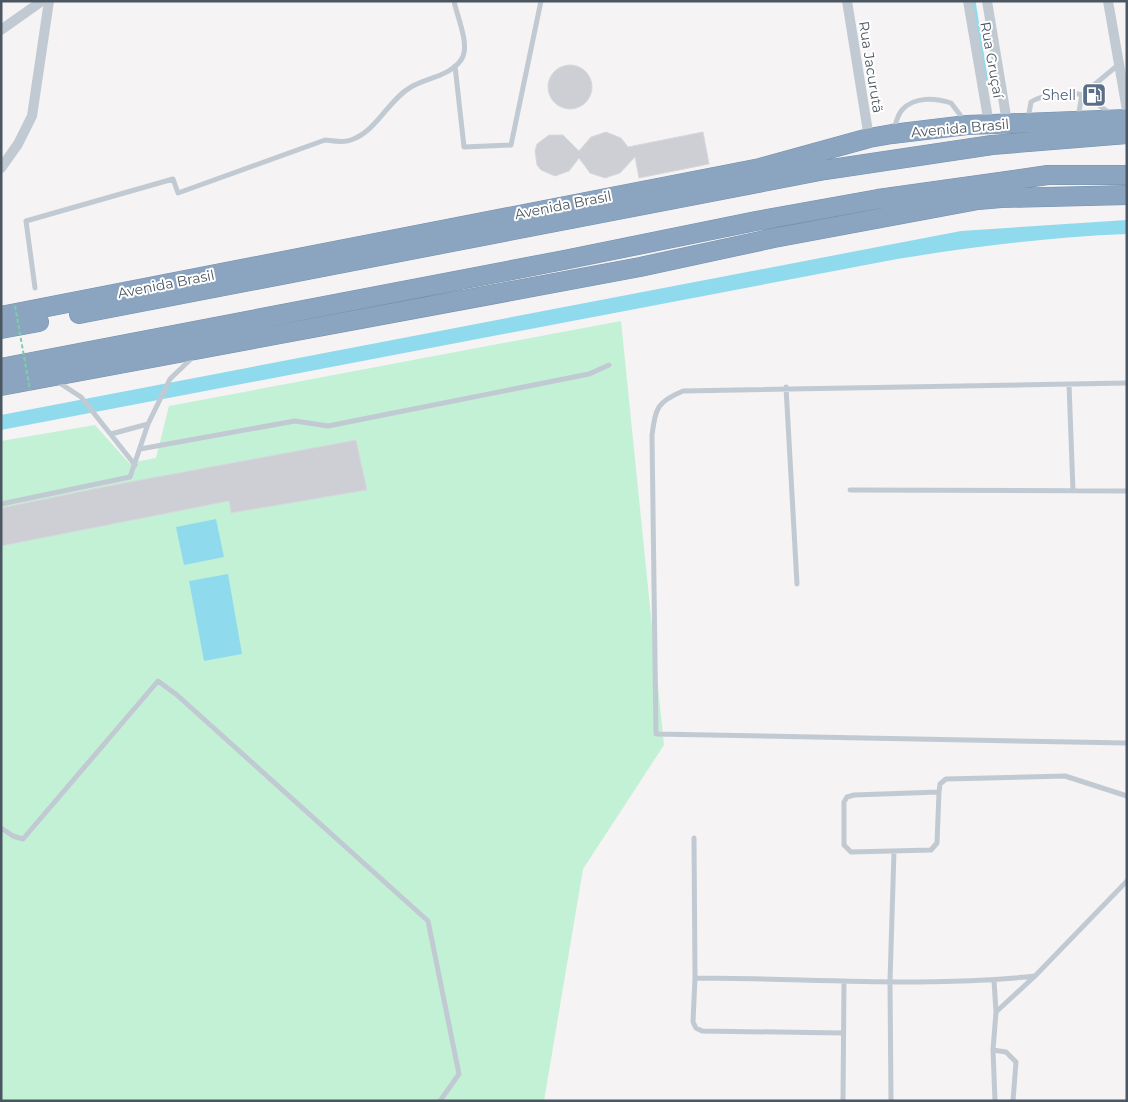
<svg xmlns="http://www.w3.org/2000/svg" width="1128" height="1102" font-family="Montserrat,sans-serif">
  <rect width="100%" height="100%" fill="#f5f3f3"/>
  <path fill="#c3f1d5" d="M621 321 664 745 583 869 544 1101H1V441L95 425 129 463 156 458 169 406Z"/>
  <path fill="#90daee" d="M1127 220V234C1049 237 973 247 897 259L1 430V415L961 231Z
    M216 519 224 557 184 565 176 527Z
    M228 574 242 654 204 661 189 581Z"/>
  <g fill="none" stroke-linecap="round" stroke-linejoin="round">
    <path stroke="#90daee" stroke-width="3" d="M974 1 987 83"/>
  </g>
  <path fill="#cdcfd5" stroke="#d7d9de" d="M548 87a22 22 0 1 1 44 0a22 22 0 1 1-44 0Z
    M606 132 621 138 628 147 703 132 709 164 639 178 635 157 620 173 605 178 590 173 579 158 569 171 555 176 541 170 537 165 535 151 537 144 549 135H563L579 151 591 137Z
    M356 440 367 490 231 513 229 501 1 546V508L108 486Z"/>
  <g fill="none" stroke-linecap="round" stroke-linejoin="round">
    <defs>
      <path id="highway" d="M79 314 825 170 992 145 1127 134
        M1 316 760 168 869 138 892 134 967 125 1127 119
        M1 329 39 322
        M1 368 564 260 756 221 878 199 1048 175H1127
        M1 386 640 267 774 238 978 200 1001 198 1127 195"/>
    </defs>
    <use href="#highway" stroke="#7690ad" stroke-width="20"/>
    <path stroke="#c1cad2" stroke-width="5" d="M455 66 464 147 511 145 541 1
      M1078 117 1082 95 1118 65
      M1028 119 1031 102C1041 95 1073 90 1084 96 1093 100 1102 108 1110 113
      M894 128C896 123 898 114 902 110 914 96 936 98 951 103L964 120
      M35 288 26 221 173 179 178 193 325 140C334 141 343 143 351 140 377 131 388 100 411 87 426 78 450 76 461 60 471 46 457 17 454 1
      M58 382 81 397 135 465
      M1127 383 683 391C657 402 656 407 652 435L656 734 1127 743
      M1069 384 1073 491
      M786 387 797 584
      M111 434 148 424
      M140 449 295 421 328 426 589 374 609 365
      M850 490 1127 491
      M1 504 130 477 148 424 170 379 194 356
      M939 792 854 795 847 797 844 802V845L851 852 931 850 937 843 939 792 940 784 946 779 1065 776 1127 796
      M1 828 13 836 23 839 158 681 177 695 428 921 459 1074 440 1101
      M694 838 695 978
      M994 980 996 1012
      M842 1033 702 1031 696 1028 693 1022 695 978C808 978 922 988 1035 976
      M993 1050 1006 1052 1016 1062 1013 1101
      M843 1101 844 981
      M891 1101 890 981 894 851
      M995 1101 993 1050 996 1012 1035 976 1127 881"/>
    <path stroke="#c1cad2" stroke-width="10" d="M847 1 869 138
      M968 1 989 124
      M987 1 1007 122
      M1108 1 1127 110
      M1 30 42 1
      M1 168 18 144 32 116 49 1"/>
    <use href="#highway" stroke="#8ba5c1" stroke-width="19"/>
    <path stroke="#7ad0a6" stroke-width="2" stroke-dasharray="4 2.5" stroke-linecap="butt" d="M15 306 30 390"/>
  </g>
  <defs>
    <symbol id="fuel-square" viewBox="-11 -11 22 22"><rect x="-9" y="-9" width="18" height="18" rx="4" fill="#5c6f8a" stroke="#fff"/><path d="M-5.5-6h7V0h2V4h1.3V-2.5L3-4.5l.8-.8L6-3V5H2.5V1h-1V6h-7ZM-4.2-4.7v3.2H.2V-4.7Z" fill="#fff"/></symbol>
  </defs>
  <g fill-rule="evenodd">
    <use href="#fuel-square" x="1080" y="81" width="28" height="28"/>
  </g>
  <g text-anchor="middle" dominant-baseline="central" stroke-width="4" stroke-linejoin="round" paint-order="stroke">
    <g font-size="14" fill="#4a5661" stroke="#fff">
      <text transform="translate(992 60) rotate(80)">Rua Gruçaí</text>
      <text transform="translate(871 67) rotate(81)">Rua Jacurutã</text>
      <text transform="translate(960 128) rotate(-5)">Avenida Brasil</text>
      <text transform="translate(563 205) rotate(-11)">Avenida Brasil</text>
      <text transform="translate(166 284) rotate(-11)">Avenida Brasil</text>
    </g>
    <g font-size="14" fill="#4e5e75" stroke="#fff" text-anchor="end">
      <text x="1076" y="95">Shell</text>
    </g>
  </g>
  <rect width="1128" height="1102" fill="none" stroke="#4a5661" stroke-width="5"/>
</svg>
